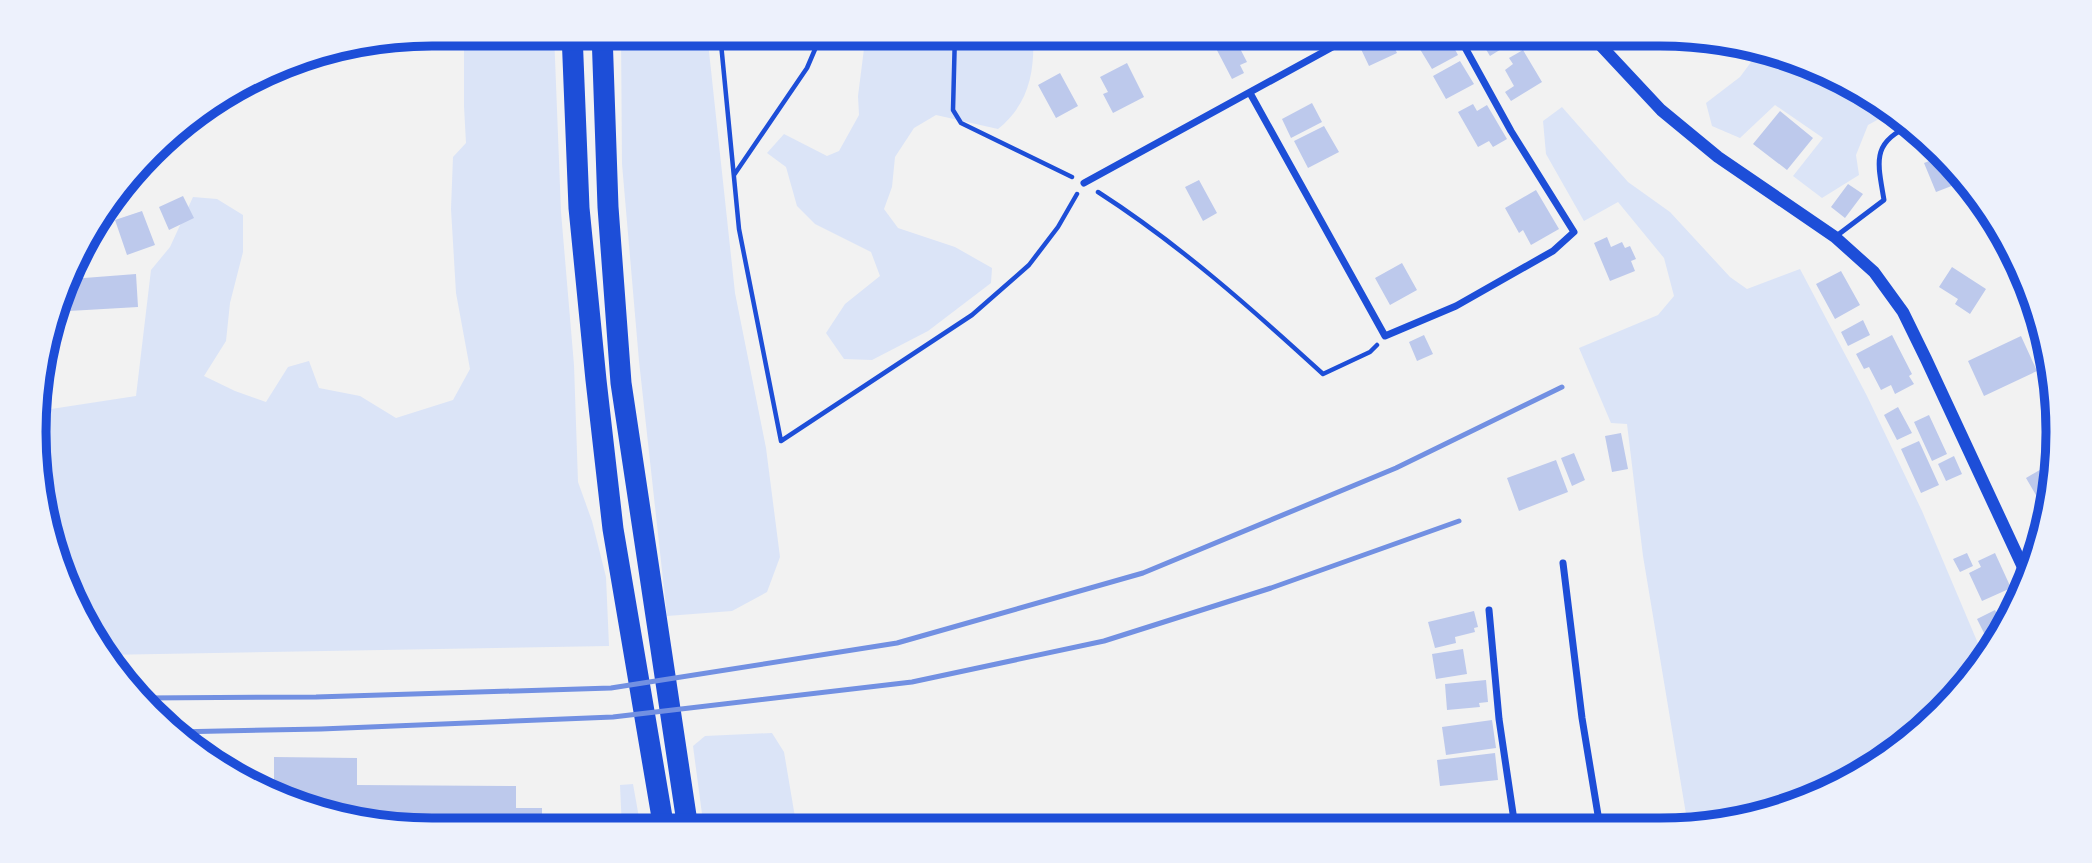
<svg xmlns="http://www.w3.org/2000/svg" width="2092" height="863" font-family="Ubuntu,sans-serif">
  <rect width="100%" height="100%" fill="#f2f2f2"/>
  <path fill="#dbe4f7" d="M464 33H554L561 212 574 365 578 482 592 521 606 577 609 646 103 655 41 510 38 411 136 396 151 270 170 247 193 197 217 199 243 215V252L230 303 226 341 204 376 235 391 266 402 288 367 309 361 319 388 360 396 396 418 453 400 470 369 456 293 451 209 453 157 466 143 464 106Z
    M621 33H707L735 293 766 448 780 557 767 592 732 611 667 616 639 361 622 164Z
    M866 33H1033C1035 72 1029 104 998 129L936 115 914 128 895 157 892 187 884 209 898 228 955 247 992 268 991 283 928 331 872 360 844 359 826 333 845 304 880 276 871 252 815 224 797 206 786 167 767 153 784 134 827 156 839 151 859 115 858 96Z
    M1760 50 1788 54 1890 113 1868 125 1856 155 1859 175 1822 198 1793 176 1823 138 1775 105 1740 138 1712 126 1706 103 1740 77Z
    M1562 107 1628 182 1670 212 1730 277 1747 289 1800 269 1867 396 1922 511 1985 660 1923 731 1813 799 1713 826H1688L1643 556 1627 424 1611 423 1579 348 1658 315 1674 296 1664 258 1618 202 1584 221 1546 154 1543 121Z
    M772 733 784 752 797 829H704L693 746 705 736Z
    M633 784 641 829H622L620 785Z"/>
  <path fill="#bdc9ec" d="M1208 33H1232L1247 62 1240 65 1244 73 1232 79Z
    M1428 33H1446L1458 55 1432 69 1415 41Z
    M1476 33H1506L1511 43 1490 56Z
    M1388 34 1397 53 1369 66 1360 47Z
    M1523 50 1542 82 1511 101 1505 92 1514 86 1505 70 1513 64 1509 58Z
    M1460 61 1474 84 1446 99 1433 76Z
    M1127 63 1144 97 1113 113 1103 94 1108 92 1100 77Z
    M1060 73 1078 106 1056 118 1038 85Z
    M1312 103 1322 122 1291 138 1282 119Z
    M1473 104 1477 111 1487 105 1507 139 1493 147 1489 141 1478 147 1458 112Z
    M1780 111 1813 138 1787 170 1753 144Z
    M1324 126 1339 152 1308 168 1294 141Z
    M1942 156 1962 182 1936 192 1924 163Z
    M1199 180 1217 213 1203 221 1185 187Z
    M1848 184 1863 194 1845 218 1831 207Z
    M1536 190 1559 229 1531 245 1523 230 1519 233 1505 208Z
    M183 196 194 218 169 230 159 207Z
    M142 211 155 245 127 255 115 220Z
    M1607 237 1611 247 1622 242 1625 248 1630 246 1636 259 1631 261 1635 271 1610 281 1594 243Z
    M1402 263 1417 290 1390 305 1375 278Z
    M1952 267 1986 289 1970 314 1955 304 1958 299 1939 287Z
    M1841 271 1860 305 1835 319 1816 284Z
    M136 274 138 307 69 311 68 288 71 279Z
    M1863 320 1870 335 1848 346 1841 332Z
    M1424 335 1433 354 1417 361 1409 342Z
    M1892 335 1912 374 1909 376 1914 384 1895 394 1891 385 1881 390 1869 367 1864 369 1856 354Z
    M2021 336 2037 371 1984 396 1968 361Z
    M1898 407 1912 433 1897 440 1884 415Z
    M1929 415 1947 454 1932 461 1914 422Z
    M1621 433 1628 469 1612 472 1605 436Z
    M1919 441 1939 485 1921 493 1901 449Z
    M1574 453 1585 480 1572 486 1561 458Z
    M1954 456 1962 474 1946 481 1938 464Z
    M1556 460 1568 492 1519 511 1507 478Z
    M2050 464 2044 509 2026 478Z
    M1967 553 1973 566 1960 572 1953 559Z
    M1995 553 2011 588 1982 601 1969 573 1981 567 1978 561Z
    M1995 610 2003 626 1985 635 1977 619Z
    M1474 611 1478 627 1474 628 1475 632 1455 637 1456 643 1435 648 1428 622Z
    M1463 649 1467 674 1436 679 1432 654Z
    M1486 680 1488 702 1479 703 1480 707 1447 710 1445 684Z
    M1492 720 1496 748 1446 755 1442 727Z
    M1495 753 1498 780 1440 786 1437 760Z
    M274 757 357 758V785L516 786V808H542V819H594V829L432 830 304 809 258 784H274Z"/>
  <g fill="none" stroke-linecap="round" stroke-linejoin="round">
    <path stroke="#1d4ed8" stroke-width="4.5" d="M720 33 739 229 781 441 972 315 1029 265 1058 227 1077 194
      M955 33 953 110 961 123 1072 177
      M734 175 807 68 822 33
      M1098 192C1179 244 1252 309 1323 374L1370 352 1377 345"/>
    <path stroke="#1d4ed8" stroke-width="5" d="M1835 237 1884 200C1878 163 1870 142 1912 125"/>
    <path stroke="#1d4ed8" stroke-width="7" d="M1250 93 1385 336 1456 306 1553 251 1574 232 1511 131 1457 33
      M1084 183 1358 33
      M1563 563 1582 718 1600 827
      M1489 610 1499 719 1515 827"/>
    <path stroke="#1d4ed8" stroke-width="12" d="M1589 33 1661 110 1718 157 1835 237 1874 272 1903 312 1926 359 2028 578"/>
    <path stroke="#1d4ed8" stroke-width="21" d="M572 33 579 208 596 380 613 529 664 829
      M602 33 608 207 621 383 688 829"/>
    <path stroke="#7290e2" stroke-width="5" d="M143 698 316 697 611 688 897 643 1143 573 1396 468 1562 387
      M174 732 321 729 613 717 912 682 1104 641 1271 588 1459 521"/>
  </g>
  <path d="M0 0H2092V863H0ZM432 46H1660A386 386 0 0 1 2046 432V432A386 386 0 0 1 1660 818H432A386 386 0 0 1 46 432V432A386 386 0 0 1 432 46Z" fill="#edf1fc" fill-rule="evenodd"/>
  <path fill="none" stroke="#1d4ed8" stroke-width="9" d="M432 46H1660A386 386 0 0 1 2046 432V432A386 386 0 0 1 1660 818H432A386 386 0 0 1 46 432V432A386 386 0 0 1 432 46Z"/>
</svg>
